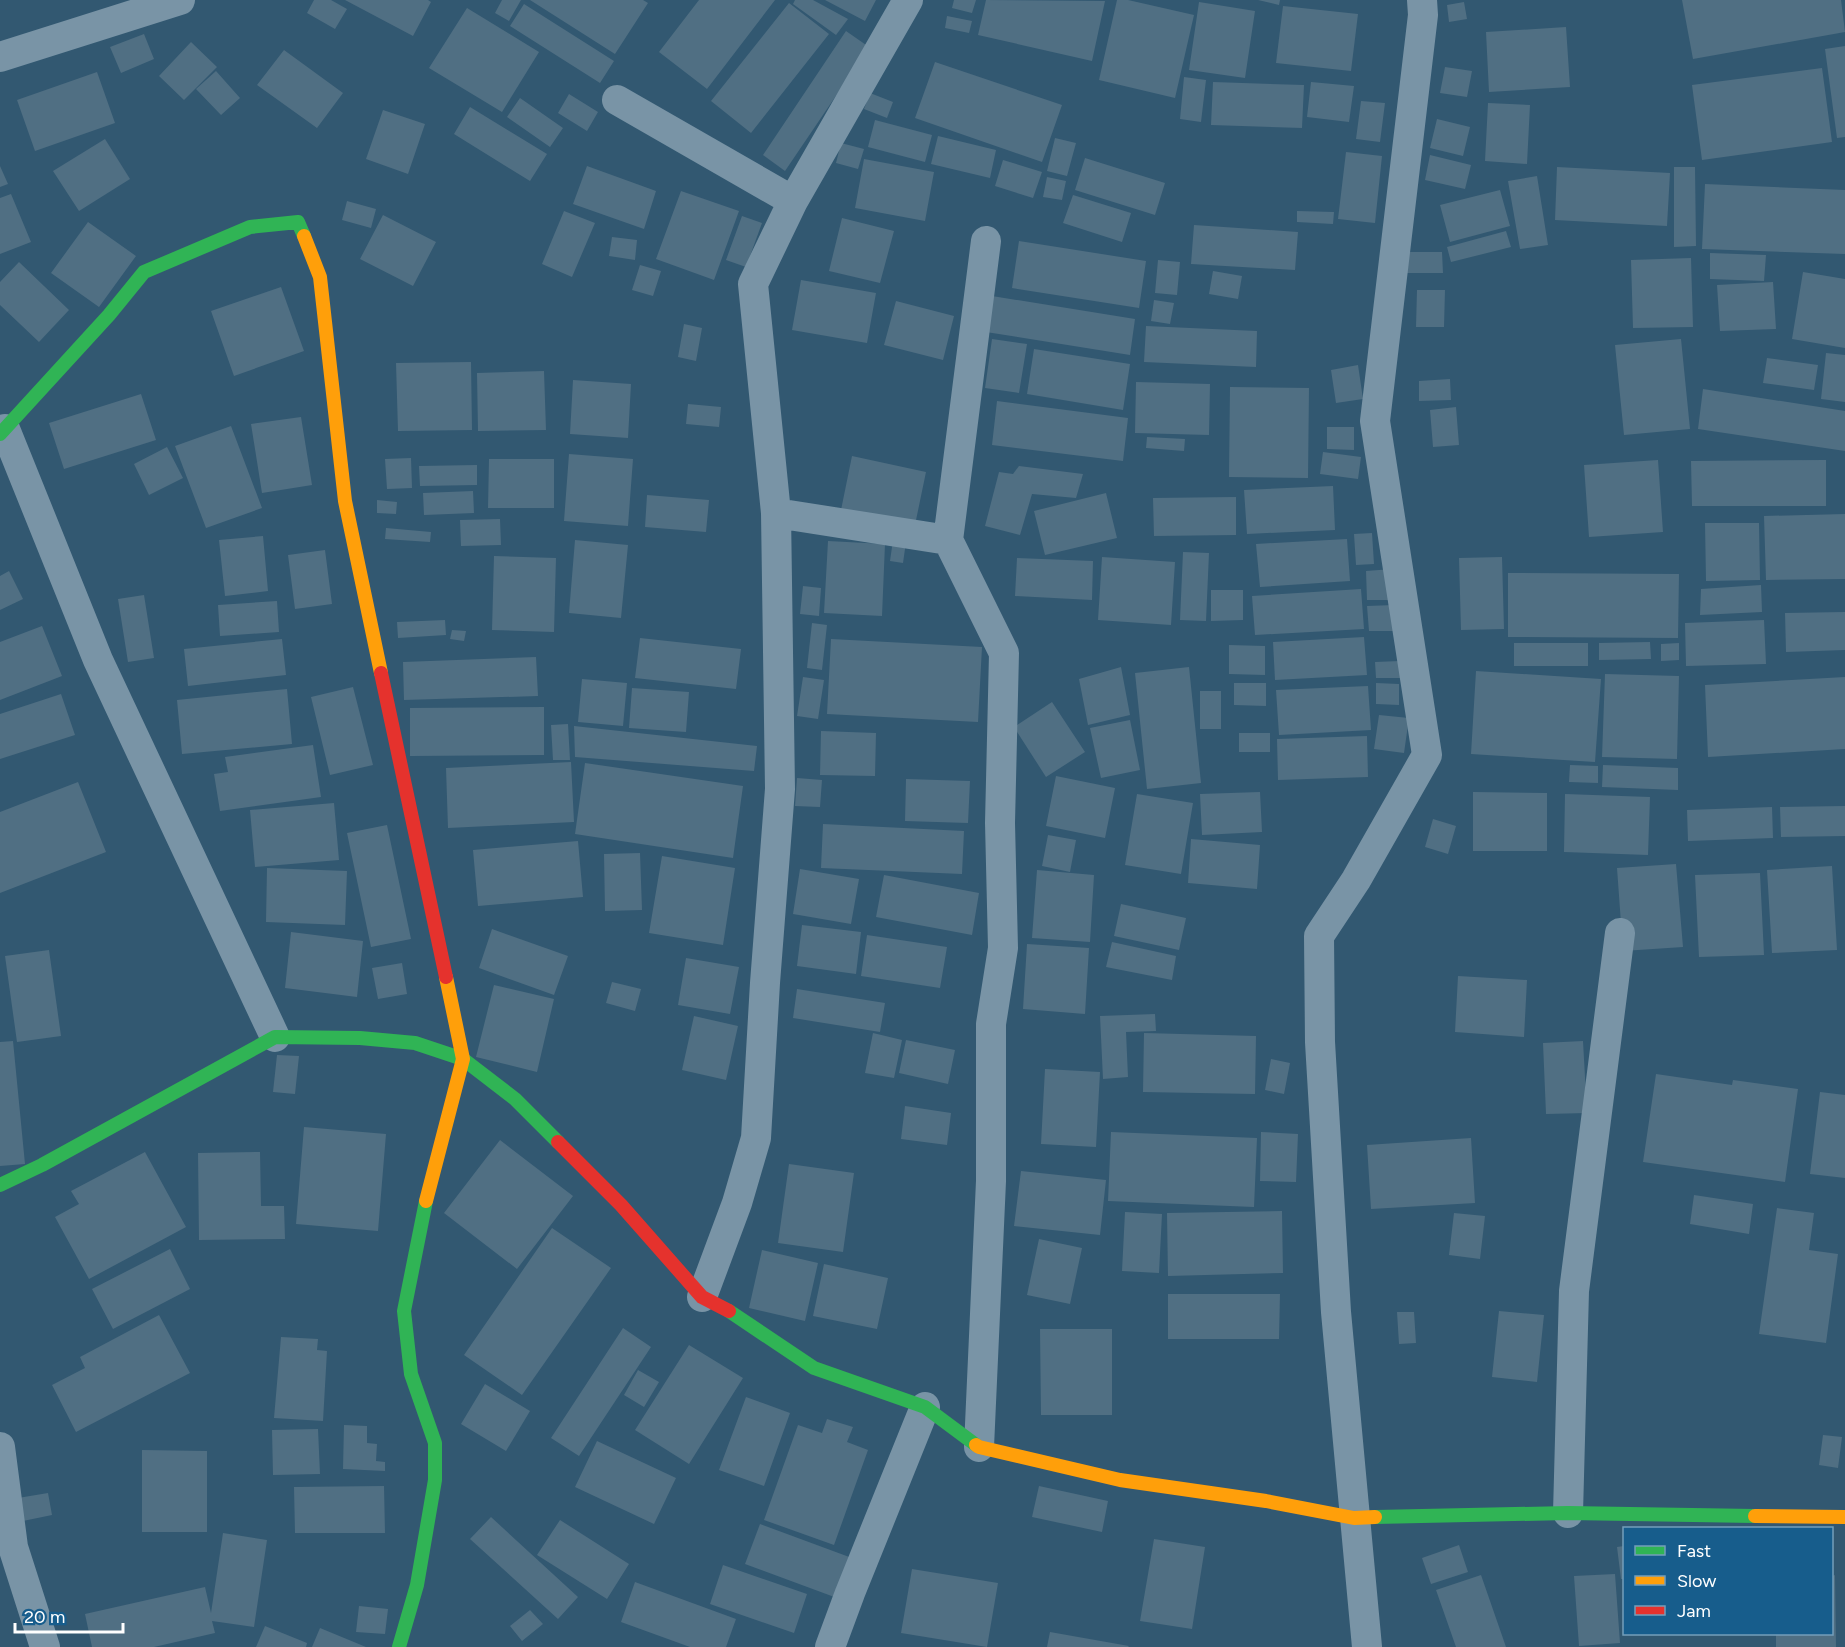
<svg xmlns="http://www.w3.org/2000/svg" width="1845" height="1647" font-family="Figtree,sans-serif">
  <rect width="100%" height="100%" fill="#325871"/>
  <path fill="#506f83" d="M314 0H331L347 9 335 29 307 13Z
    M345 0H428L431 2 413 36Z
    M502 0H521L509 21 495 13Z
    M530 0H643L648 3 615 54Z
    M699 0H775L707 89 659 52Z
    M795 0H813L848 19 836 35 793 4Z
    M825 0H876L865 21Z
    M954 0H976L972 13 952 8Z
    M986 0 1105 1 1092 61 978 35Z
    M1117 0H1128L1194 15 1175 98 1099 80Z
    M1258 0H1280L1279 5Z
    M1682 0H1841L1845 32 1693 59Z
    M1199 2 1255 11 1245 78 1189 70Z
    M1464 2 1467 19 1449 22 1447 5Z
    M789 3 829 34 751 133 711 101Z
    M524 4 614 61 600 83 510 26Z
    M1283 6 1358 14 1351 71 1276 63Z
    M467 8 539 52 502 112 429 68Z
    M947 16 972 21 969 33 945 28Z
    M1566 27 1570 87 1489 92 1486 32Z
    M846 31 869 47 785 171 763 155Z
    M144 34 154 59 121 73 110 47Z
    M191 42 217 67 184 100 159 76Z
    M1845 46V137L1837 138 1825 49Z
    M284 50 343 93 317 128 257 85Z
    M935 62 1062 105 1042 162 915 118Z
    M1445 67 1472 71 1467 97 1440 93Z
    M1822 68 1832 142 1702 160 1692 85Z
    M216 71 240 98 221 115 196 89Z
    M97 72 115 123 35 151 17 100Z
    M1184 77 1206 80 1201 122 1180 119Z
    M1213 82 1304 85 1302 128 1211 125Z
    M1311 82 1354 86 1349 122 1307 117Z
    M870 93 893 102 887 118 864 109Z
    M569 94 598 112 587 131 558 113Z
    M520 98 563 128 550 147 507 117Z
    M1361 101 1385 103 1380 142 1356 139Z
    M1488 103 1530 105 1527 164 1485 161Z
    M470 107 547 154 530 181 454 134Z
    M383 110 425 124 408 174 366 159Z
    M1437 119 1470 127 1463 156 1430 148Z
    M875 120 932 135 925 162 868 147Z
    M938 136 996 150 990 178 931 164Z
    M1055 138 1076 143 1067 176 1047 171Z
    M105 139 130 179 79 211 53 171Z
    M841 143 864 149 858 169 836 163Z
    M1346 152 1382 156 1375 223 1338 219Z
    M1430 155 1471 165 1465 189 1425 180Z
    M1085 158 1165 183 1155 215 1075 190Z
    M864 159 934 172 925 221 855 208Z
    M1003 160 1042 172 1033 198 995 186Z
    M0 166 8 184 0 187Z
    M587 166 656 191 644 229 573 204Z
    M1557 167 1670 173 1667 226 1555 220Z
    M1674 167H1695L1696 246 1674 247Z
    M1537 176 1548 245 1520 249 1508 181Z
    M1047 177 1066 181 1062 200 1043 197Z
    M1705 184 1845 190V254L1702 249Z
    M1500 190 1510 226 1450 242 1440 205Z
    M681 191 739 211 714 280 656 259Z
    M11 194 31 242 0 254V198Z
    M1073 195 1131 213 1122 242 1063 223Z
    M347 201 376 209 371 228 342 220Z
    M564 211 595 223 572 277 542 264Z
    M1297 211 1334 212 1333 224 1297 222Z
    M383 215 436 242 413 286 360 259Z
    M742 216 762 223 746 267 726 260Z
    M842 218 894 231 880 283 829 271Z
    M88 222 136 256 99 307 51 273Z
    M1194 225 1298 232 1295 270 1191 264Z
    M1506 231 1511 247 1451 262 1447 247Z
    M612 237 637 240 635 260 609 256Z
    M1019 241 1146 261 1139 308 1012 288Z
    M1406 252H1442L1443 273H1406Z
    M1710 253 1766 255 1764 281 1710 279Z
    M1691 258 1693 327 1633 328 1631 260Z
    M1158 260 1180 262 1177 295 1155 293Z
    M19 262 69 310 39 342 0 305V282Z
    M640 265 661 271 653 296 632 290Z
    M1213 271 1242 276 1238 299 1209 294Z
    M1803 272 1845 279V348L1792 339Z
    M801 280 876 293 867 343 792 330Z
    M1773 282 1776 329 1720 331 1717 285Z
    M281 287 304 351 234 376 211 311Z
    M1417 290H1445L1444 327H1416Z
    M992 296 1135 319 1130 355 986 332Z
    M1154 300 1174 303 1170 324 1151 321Z
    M896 301 954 316 943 360 884 345Z
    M684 324 702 328 696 361 678 357Z
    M1146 326 1257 331 1256 367 1144 362Z
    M992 339 1027 344 1019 393 985 388Z
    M1681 339 1690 429 1624 435 1615 345Z
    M1034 349 1130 364 1123 410 1027 394Z
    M1826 353 1845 355V402L1821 399Z
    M1767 358 1818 365 1814 390 1763 383Z
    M471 362 472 430 398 431 396 363Z
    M1358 365 1363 399 1336 403 1331 370Z
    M544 371 546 430 478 431 477 373Z
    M1450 379 1451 400 1419 401V381Z
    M573 380 631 384 628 438 570 434Z
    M1136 382 1210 384 1209 435 1135 433Z
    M1230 387 1309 388 1308 478 1229 477Z
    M1703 389 1845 411V451L1698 429Z
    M141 394 156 440 64 469 49 423Z
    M997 401 1128 418 1123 461 992 445Z
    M688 404 721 407 719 427 686 424Z
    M1456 407 1459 445 1433 447 1430 410Z
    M301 417 312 485 262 493 251 424Z
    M231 426 262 508 206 528 175 446Z
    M1327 427H1354V450L1327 449Z
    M1147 437 1185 439 1184 451 1146 448Z
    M167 447 183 478 149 495 134 464Z
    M1323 452 1361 457 1358 479 1320 474Z
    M569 454 633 459 628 526 564 521Z
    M852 456 926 472 915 525 841 510Z
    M411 458 412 488 387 489 385 459Z
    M489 459H554V508H488Z
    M1658 460 1663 532 1589 537 1584 465Z
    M1826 460V506H1692L1691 461Z
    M477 465V485L420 486 419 466Z
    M1019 466 1083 474 1076 498 1032 494 1020 535 985 526 999 472 1013 474Z
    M1333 486 1335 530 1247 534 1244 490Z
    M473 491 474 513 424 515 423 493Z
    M1106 493 1117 538 1045 555 1034 511Z
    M647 495 709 500 706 532 645 527Z
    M1236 497V535L1154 536 1153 498Z
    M377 500 397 502 396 514 377 513Z
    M1845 514V579L1766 580 1764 516Z
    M500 519 501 545 461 546 460 520Z
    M1705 523H1759L1760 580 1706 581Z
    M386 528 431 532 430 542 385 539Z
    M1372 533 1374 564 1356 565 1354 534Z
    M263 536 268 591 225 596 219 540Z
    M1347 539 1350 581 1260 587 1256 544Z
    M575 540 628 545 621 618 569 613Z
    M893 540 906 542 903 563 890 561Z
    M828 541 885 544 882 616 824 613Z
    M325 550 332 604 295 609 288 555Z
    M1183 552 1209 553 1206 621 1180 620Z
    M494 556 556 558 554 632 492 630Z
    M1102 557 1175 562 1171 625 1098 620Z
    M1502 557 1504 629 1461 630 1459 558Z
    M1017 558 1093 561 1092 600 1015 596Z
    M1392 569V600H1367L1366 571Z
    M9 571 23 599 0 610V576Z
    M1508 573 1679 574 1678 638 1508 637Z
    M1761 585 1762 612 1700 615 1701 589Z
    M803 586 821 588 819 616 800 614Z
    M1361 589 1364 629 1255 635 1252 596Z
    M1211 590H1243V620L1211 621Z
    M144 595 154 658 128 662 118 599Z
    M277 601 279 632 220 636 218 605Z
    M1394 605 1395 631H1369L1367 606Z
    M1845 612V650L1786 652 1785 613Z
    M445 620 446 635 398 638 397 622Z
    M1764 620 1766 664 1686 666 1685 623Z
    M812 623 827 625 822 670 807 668Z
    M42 626 62 676 0 700V642Z
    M452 630 466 631 464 641 450 639Z
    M1364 637 1367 675 1275 680 1273 642Z
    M640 638 741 649 736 689 635 678Z
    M282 639 286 675 188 686 184 649Z
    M831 639 982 647 978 722 827 714Z
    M1650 642 1651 659 1599 660V643Z
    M1514 643H1588V666H1514Z
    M1679 643V660L1661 661V644Z
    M1229 645 1265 646V675L1229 674Z
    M536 657 538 696 404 700 403 662Z
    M1400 661V678H1376L1375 662Z
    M1121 667 1130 715 1088 725 1079 679Z
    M1189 667 1201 783 1147 789 1135 673Z
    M1476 671 1601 679 1595 762 1471 754Z
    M1605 674 1679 676 1677 759 1602 757Z
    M803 677 824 680 818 719 797 716Z
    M1845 677V749L1708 757 1705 685Z
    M582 679 627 683 623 726 578 722Z
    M1234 683H1266V706L1234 705Z
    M1376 683 1399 684V705L1376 704Z
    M1368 686 1371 730 1279 735 1276 690Z
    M353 687 373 765 330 775 311 697Z
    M632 688 689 692 686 732 629 728Z
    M287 689 292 744 182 754 177 700Z
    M1200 691H1221V729H1200Z
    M61 694 75 735 0 759V714Z
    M1052 702 1085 752 1046 777 1014 727Z
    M544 707V755L410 756V708Z
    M1379 715 1409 718 1404 753 1374 749Z
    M1130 720 1140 770 1101 778 1090 728Z
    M568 724 570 760H553L551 725Z
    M574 726 757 746 754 771 575 757Z
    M821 731 876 733 875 776 820 775Z
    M1239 733H1270V752H1239Z
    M1367 736 1368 777 1278 780 1277 739Z
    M313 745 321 797 220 811 214 774 228 772 225 757Z
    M571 762 574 822 448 828 446 768Z
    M585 763 743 786 733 858 575 834Z
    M1570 765 1598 766V783L1569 782Z
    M1603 765 1678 768V790L1602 787Z
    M1056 776 1115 788 1105 838 1046 826Z
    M797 778 822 780 820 807 795 806Z
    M906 779 970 781 968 823 905 821Z
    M78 782 106 852 0 893V812Z
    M1260 792 1262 832 1202 835 1200 794Z
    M1473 792 1547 793V851H1473Z
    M1137 794 1193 803 1181 874 1125 865Z
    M1565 794 1650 797 1648 855 1564 852Z
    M334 803 339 860 255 867 250 810Z
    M1845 806V836L1781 837 1780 807Z
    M1772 807 1773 838 1688 841 1687 810Z
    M1433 819 1456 826 1448 854 1425 847Z
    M823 824 964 831 962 874 821 868Z
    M387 825 411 939 371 947 347 833Z
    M1048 835 1076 840 1070 872 1042 866Z
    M1191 839 1260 845 1257 889 1188 883Z
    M578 841 583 897 478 906 473 850Z
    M640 853 642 910 605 911 604 854Z
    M662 856 735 868 723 945 649 933Z
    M1676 864 1683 947 1623 951 1617 868Z
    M1832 866 1837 950 1772 953 1767 870Z
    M267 868 347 871 345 925 266 922Z
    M800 869 859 879 851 924 793 914Z
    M1037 870 1094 875 1090 942 1032 938Z
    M1760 873 1764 955 1699 957 1695 875Z
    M884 875 979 893 972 935 876 917Z
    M1121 904 1186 918 1179 950 1114 936Z
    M802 925 861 932 856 974 797 966Z
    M492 929 568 956 554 995 479 968Z
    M291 932 363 941 357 997 285 988Z
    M867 935 947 947 940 988 861 976Z
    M1112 942 1176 956 1172 980 1106 967Z
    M1027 944 1089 948 1085 1014 1023 1009Z
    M49 950 61 1036 17 1042 5 956Z
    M686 958 739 967 730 1014 678 1005Z
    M402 963 407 994 378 999 372 968Z
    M1458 976 1527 980 1524 1037 1455 1032Z
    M612 982 641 989 635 1011 606 1003Z
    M494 985 554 999 537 1072 476 1057Z
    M797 989 885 1003 880 1032 793 1018Z
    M1155 1014 1156 1031 1126 1032 1128 1077 1103 1079 1100 1016Z
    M694 1016 738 1026 726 1080 682 1070Z
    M873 1033 902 1040 894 1078 865 1073Z
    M1144 1033 1256 1036 1255 1094 1143 1092Z
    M906 1040 955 1050 948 1084 899 1073Z
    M13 1041 25 1164 0 1166V1042Z
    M1583 1041 1587 1113 1546 1114 1543 1043Z
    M277 1055 299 1056 295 1094 273 1092Z
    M1271 1059 1290 1063 1284 1094 1265 1090Z
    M1045 1069 1100 1072 1096 1147 1041 1144Z
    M1656 1074 1732 1085 1733 1080 1798 1089 1785 1182 1643 1162Z
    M1820 1092 1845 1095V1178L1810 1174Z
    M905 1106 951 1113 947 1145 901 1139Z
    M304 1127 386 1134 378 1231 296 1224Z
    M1111 1132 1257 1138 1254 1207 1108 1201Z
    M1261 1132 1298 1134 1296 1182 1260 1181Z
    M1471 1138 1475 1203 1371 1209 1367 1145Z
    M500 1140 573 1196 517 1269 444 1213Z
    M145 1152 186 1227 89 1279 55 1217 79 1204 71 1191Z
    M260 1152 261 1206H284L285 1239 199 1240 198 1153Z
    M789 1164 854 1173 843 1252 778 1243Z
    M1021 1171 1106 1180 1100 1235 1014 1226Z
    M1694 1195 1753 1204 1749 1234 1690 1224Z
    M1777 1208 1814 1213 1809 1250 1838 1254 1826 1343 1759 1334Z
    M1282 1211 1283 1273 1168 1276 1167 1213Z
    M1125 1212 1162 1214 1159 1273 1122 1271Z
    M1454 1213 1485 1216 1480 1259 1449 1255Z
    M552 1228 611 1268 522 1395 464 1355Z
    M1039 1239 1082 1248 1070 1304 1027 1295Z
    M170 1249 190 1289 113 1329 92 1289Z
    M762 1250 818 1263 805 1321 749 1308Z
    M824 1264 888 1278 877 1329 813 1316Z
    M1168 1294H1280L1279 1339H1168Z
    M1499 1311 1544 1315 1537 1382 1492 1377Z
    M1397 1312H1414L1416 1343 1399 1344Z
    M159 1315 190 1373 76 1432 52 1385 85 1368 80 1357Z
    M623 1328 651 1347 579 1456 551 1438Z
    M1040 1329H1112V1415H1041Z
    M281 1337 318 1339 317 1350 327 1351 323 1421 274 1418Z
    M689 1345 743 1378 689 1464 635 1430Z
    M638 1370 659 1382 644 1407 624 1395Z
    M485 1384 530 1411 506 1451 461 1424Z
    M746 1397 790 1413 764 1486 719 1470Z
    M827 1419 853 1427 847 1442 868 1450 834 1545 764 1520 798 1425 822 1433Z
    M344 1425 367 1426V1443L377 1444 376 1461 385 1462V1471L343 1469Z
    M318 1429 320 1474 273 1475 272 1430Z
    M1823 1435 1842 1437 1838 1468 1819 1465Z
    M597 1441 676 1478 654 1524 575 1487Z
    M142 1450 207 1451V1532H142Z
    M384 1486 385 1533H295L294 1487Z
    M1039 1486 1108 1501 1102 1532 1032 1517Z
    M48 1493 52 1515 23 1521 18 1498Z
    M491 1517 578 1597 558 1619 470 1539Z
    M560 1520 629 1564 607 1599 537 1555Z
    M760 1524 852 1558 837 1598 745 1564Z
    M223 1533 267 1540 254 1627 212 1621 215 1633 154 1647H92L85 1614 205 1587 211 1613Z
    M1154 1539 1205 1547 1192 1629 1140 1621Z
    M1459 1545 1468 1572 1431 1584 1422 1558Z
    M1624 1546V1579H1621L1617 1547Z
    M723 1565 807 1594 794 1633 710 1604Z
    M912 1569 998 1583 987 1647 901 1633Z
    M1615 1574 1620 1643 1579 1646 1574 1576Z
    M1481 1575 1506 1647H1456L1436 1590Z
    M1835 1575 1836 1647H1776V1634H1832V1576Z
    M635 1582 736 1619 726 1647H690L621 1622Z
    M359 1606 388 1609 385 1634 356 1632Z
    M530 1610 543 1624 522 1641 510 1626Z
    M265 1626 307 1643 306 1647H256Z
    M320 1628 366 1647H312Z
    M1050 1632 1129 1646 1128 1647H1047Z"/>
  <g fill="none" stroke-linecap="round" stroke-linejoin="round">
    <path stroke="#7994a6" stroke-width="30" d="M0 57 180 0
      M617 100 793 201
      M5 429 98 660 275 1037
      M776 513 948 540 1004 653 1000 823 1003 948 991 1024V1181L979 1447
      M948 540 986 241
      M702 1297 737 1203 756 1138 765 983 780 789 776 513 753 284 793 201 908 0
      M0 1447 13 1547 45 1647
      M1568 1513 1574 1291 1620 933
      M830 1647 850 1593 925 1407
      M1367 1647 1336 1312 1320 1042 1319 936 1356 880 1427 755 1375 421 1423 15 1422 0"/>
    <path stroke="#30b455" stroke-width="14" d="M0 434 109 315 144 272 250 227 298 222 304 236
      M0 1185 42 1165 275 1037 360 1038 415 1043 463 1059 515 1099 558 1142
      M729 1311 814 1368 925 1407 976 1445
      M1375 1517 1568 1513 1755 1516
      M399 1647 417 1585 435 1480V1443L411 1374 404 1311 426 1201"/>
    <path stroke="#ff9f0a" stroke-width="14" d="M304 236 320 277 345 501 381 673
      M426 1201 463 1059 446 977
      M976 1445 979 1447 1120 1480 1266 1501 1354 1518 1375 1517
      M1755 1516 1845 1517"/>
    <path stroke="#e5322d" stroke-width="14" d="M381 673 446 977
      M558 1142 621 1205 702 1297 729 1311"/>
  </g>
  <rect x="1623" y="1527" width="210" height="108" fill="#175d8c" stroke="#749eba" stroke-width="1.5"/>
  <rect x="1635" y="1546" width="30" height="9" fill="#30b455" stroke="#749eba" stroke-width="1.5"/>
  <text x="1677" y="1557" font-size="18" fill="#ffffff">Fast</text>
  <rect x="1635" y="1576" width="30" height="9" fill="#ff9f0a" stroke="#749eba" stroke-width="1.5"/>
  <text x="1677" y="1587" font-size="18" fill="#ffffff">Slow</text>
  <rect x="1635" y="1606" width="30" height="9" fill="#e5322d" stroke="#749eba" stroke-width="1.5"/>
  <text x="1677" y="1617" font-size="18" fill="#ffffff">Jam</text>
  <path d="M15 1623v9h108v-9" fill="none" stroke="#ffffff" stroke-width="3"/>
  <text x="24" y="1623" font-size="18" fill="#ffffff" stroke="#175d8c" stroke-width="4.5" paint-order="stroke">20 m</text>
</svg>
